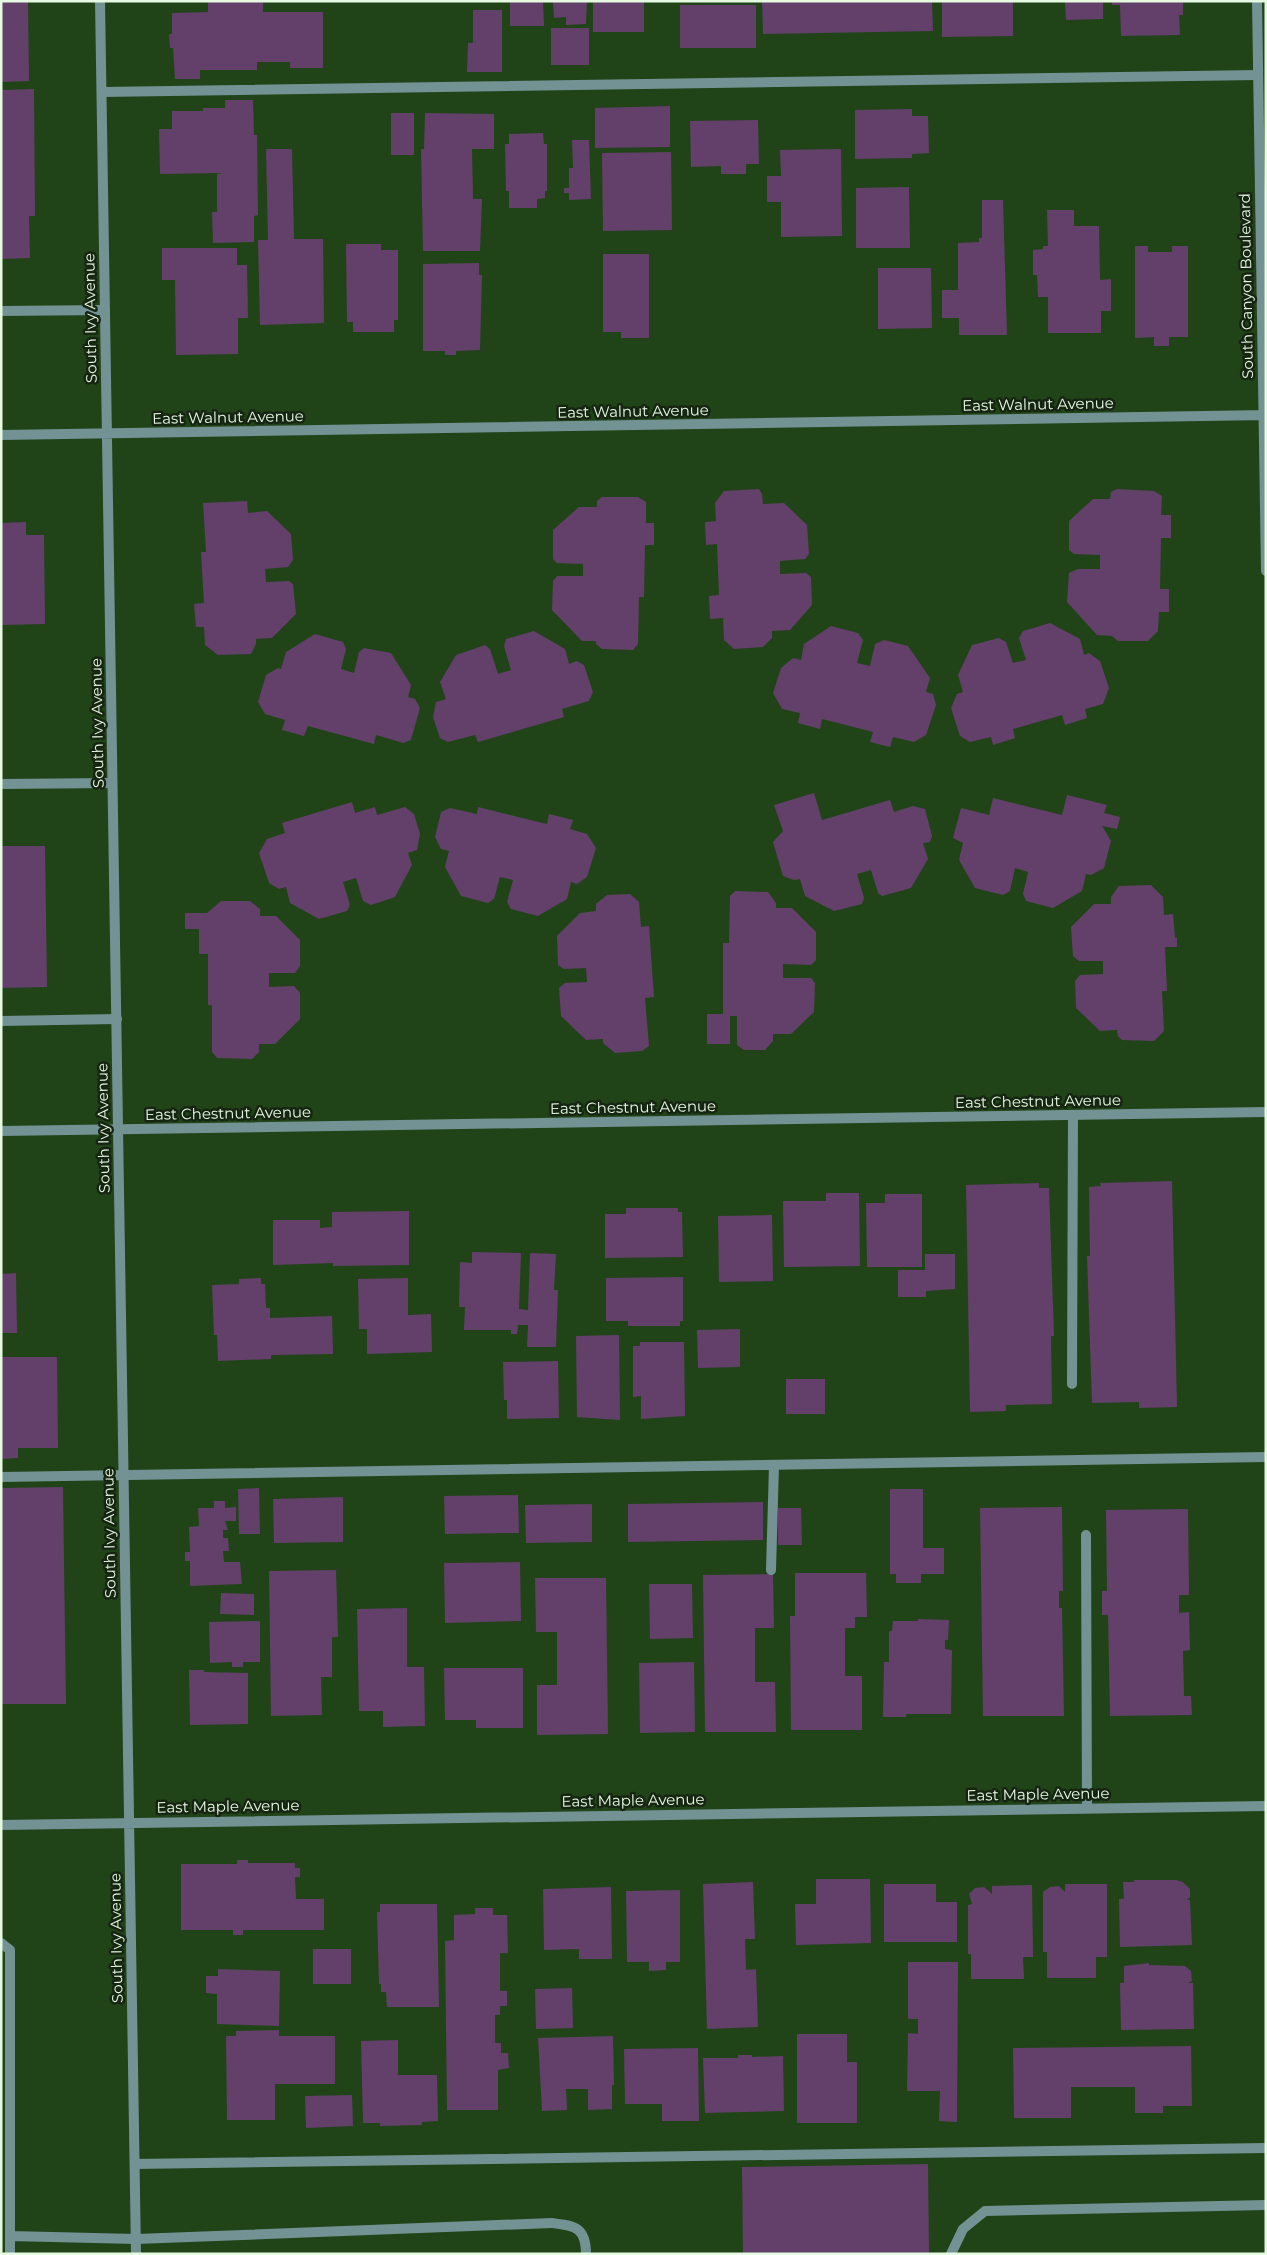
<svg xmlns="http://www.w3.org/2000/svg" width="1267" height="2255" font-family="Montserrat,sans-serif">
  <rect width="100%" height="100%" fill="#214318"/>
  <path fill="#62406a" d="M1 1H28L29 81 1 82Z
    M208 1H263V12H323V68H290V62H257V70H200V79H175L173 48H170L169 34H172V13L208 12Z
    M510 1H543L544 26H510Z
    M553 1H587L586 24 566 25V17L554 18Z
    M593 1H644V32H593Z
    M762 1H932L933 31 763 34Z
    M942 1H1013V36L942 37Z
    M1065 1H1103V19L1066 20Z
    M1112 1H1183V15H1179L1180 35 1121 36 1120 5H1112Z
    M680 5H756V48H680Z
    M473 10H502V72H467L468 43H473Z
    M551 28H589V65H551Z
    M34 89 35 216H29L30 258 1 259V90Z
    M225 100H253L254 135H257L258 215 254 216V242L213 243 212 212H217V174L223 173 160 174 159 129H172V111H203V108H225Z
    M670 106V147L595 148V108Z
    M912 109V116H928L929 153 912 154V158L855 159V110Z
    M391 113H414V155H391Z
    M425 113 494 114V149H472L473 199H482L480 251H423L421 149H424Z
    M758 120 759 164H746V174H721V166L691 167 690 121Z
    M543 133 544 144H547V191H545V198L537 199V208H509V191H506L505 144H509V134Z
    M572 140H589L591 199 569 200V193H564V188H569V168H573Z
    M266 149H292L294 239H323L324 323 260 325 258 240H268Z
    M841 149 842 236 781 237V202H767V176H781L780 150Z
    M671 152 672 230 603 231 602 153Z
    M909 187 910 248H856V188Z
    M982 200H1003L1007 335H959V318H942V290H958V243L979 242V238H982Z
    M1047 210H1074V226H1099L1100 280 1111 279V311H1101V333H1048V297H1038L1037 275H1033V250L1043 249V246H1048Z
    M346 244H381V250H398V320H394V332H353V322H347Z
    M1135 246H1148V252H1172V246H1188V337H1169V346H1154V337L1135 338Z
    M162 248H237V265H247L248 318H238V354L176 355 175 280H162Z
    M603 254H649V338H621V332H603Z
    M479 263V275H482L480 350 456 351V355H445V351H423V264Z
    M878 268H931L932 328 878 329Z
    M759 489 762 494 763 504 784 503 807 525 809 554 805 559 780 561V574L806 573 811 577 812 605 790 630 772 631V638L763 647 734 649 724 640 723 618 710 619 709 596 719 595 717 544 706 545 705 522 716 521 715 503 724 491Z
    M1117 489 1154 491 1162 496 1161 515H1171V538H1161L1160 589H1169V612H1159L1158 631 1148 641H1118L1112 636 1097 635 1067 602 1069 573 1078 569H1100V555L1074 554 1069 550V521L1093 499H1110L1111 492Z
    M602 497H638L646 502V523H654V545H645L644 597H639L638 644 633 650 602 649 596 644V641H582L552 610 553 581 557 576H583V564L557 563 553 559V530L579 507H597V501Z
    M247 501 248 513 267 511 291 534 293 560 288 567 265 569 266 582 289 581 293 584 296 614 272 638 256 639V644L251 654 218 655 205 645 204 627H196L194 604 204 603 201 552H206L203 503Z
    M26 522V535H44L45 624 1 625V523Z
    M1050 623 1080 639 1084 655 1089 653 1100 661 1109 688 1103 704 1085 709 1087 718 1065 725 1062 715 1013 729 1015 738 993 745 991 737 970 742 960 736 951 708 957 694 963 692 958 675 972 645 999 638 1006 642 1013 663 1026 660 1019 638 1023 631Z
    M831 626 858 633 863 640 857 663 870 666 875 644 884 640 908 646 930 678 926 692 933 694 936 705 926 735 914 742 893 737 890 747 870 742 873 732 822 719 820 729 798 723 800 713 782 709 773 693 781 668 793 658 801 660 804 644Z
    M534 631 565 649 569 664 577 661 584 665 593 692 589 701 562 709 564 717 478 742 475 735 448 742 440 738 433 717 436 702 446 699 440 682 456 655 485 645 490 649 498 674 511 670 504 646 506 639Z
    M315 634 343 642 346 649 341 669 354 673 359 652 364 648 391 653 411 685 408 697 415 699 420 708 411 740 403 743 376 735 374 744 308 726 304 736 282 730 285 720 265 714 258 702 266 675 278 668 281 669 286 652Z
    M814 793 822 820 890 800 894 812 913 806 925 809 932 836 930 842 923 843 928 859 911 888 882 896 878 893 871 870 857 874 864 898 862 904 834 911 805 896 800 879 794 880 783 876 773 842 783 831 774 805Z
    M1067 795 1107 805 1104 813 1120 817 1117 829 1102 826 1111 841 1104 868 1091 875 1086 874 1082 891 1053 908 1026 901 1023 894 1028 872 1015 868 1010 891 1003 895 975 888 959 860 963 843 953 838 961 808 989 815 993 798 1062 815Z
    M352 802 355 813 375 807 377 815 405 807 414 814 420 834 417 850 408 853 412 865 395 897 371 905 363 901 356 878 343 882 350 905 347 911 319 919 290 903 286 887 279 889 269 883 259 853 267 839 285 833 282 823Z
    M478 807 547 824 549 814 573 820 570 829 587 834 596 848 587 877 577 884 571 882 567 899 538 916 511 909 507 902 513 880 500 877 494 899 488 903 461 896 445 867 449 851 441 849 435 837 441 812 450 808 477 814Z
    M1 846H45L47 987 1 988Z
    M1151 885 1163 897 1164 915 1173 914 1175 938H1177V947H1165L1167 991H1162L1164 1031 1154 1041 1122 1040 1118 1036 1117 1030 1100 1031 1076 1008 1075 981 1080 975 1103 974V961H1079L1073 956 1071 927 1094 904H1111V897L1119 886Z
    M735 891 768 892 776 903V908H792L816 932V960L811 965 783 964V978H811L815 983 814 1012 791 1034H773V1041L765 1050H744L737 1045V1016H730V1044H707V1014H723V943H729L730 896Z
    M630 894 639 902 641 927 649 926 654 997 645 998 649 1046 642 1051 615 1053 603 1043V1039L586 1040 561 1016 559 988 565 983 587 982 586 968 564 969 558 965 557 936 580 913 596 911V904L607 895Z
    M221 901H250L260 909V916H276L300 940V966L295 973H269V987L294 986 300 993V1019L275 1044H259V1052L252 1059 217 1058 212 1052V1005H208V954H199V929H185V913H207Z
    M1172 1181 1177 1407 1139 1408V1402L1092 1403 1087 1256H1090L1089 1187 1101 1186 1100 1183Z
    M1039 1183V1188H1049L1054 1336H1051L1052 1404 1006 1405V1411L970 1412 966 1185Z
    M826 1193H859L860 1266 784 1267 783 1201H826Z
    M885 1194H922V1267H867L866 1203H885Z
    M626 1208H678V1212H682L683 1257 605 1258V1214H626Z
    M409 1211V1265L333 1266V1263L273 1265V1220H320V1228L332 1227V1212Z
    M772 1215 773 1281 719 1282 718 1216Z
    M472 1252 521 1253 519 1309 528 1310 530 1253 556 1254 554 1290H558L556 1347H527L528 1325H518L517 1334H511V1330H464L465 1307H459L460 1262 472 1263Z
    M925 1254H955V1289L926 1291V1297H898V1270H925Z
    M16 1273 17 1333H1V1274Z
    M683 1277V1321H680V1326H628V1321H606V1278Z
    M261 1278V1284H265L266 1308H270V1318L332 1316 333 1354 271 1355V1359L218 1361 217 1335H214L212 1285 239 1284V1279Z
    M408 1278V1315L431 1314 432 1352 367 1354V1329H359L358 1279Z
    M740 1329V1367L698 1368 697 1330Z
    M619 1335 620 1420 577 1417 576 1336Z
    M640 1342H684L685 1416 641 1419V1396L633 1397V1346H640Z
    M1 1357H57L58 1448H18V1458L1 1459Z
    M558 1361 559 1418 507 1419V1400H504L503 1362Z
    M786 1379H825V1414H786Z
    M63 1487 66 1704H1V1488Z
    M259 1488 260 1534H239L238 1489Z
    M890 1489H923V1548H944V1574H921V1583H896V1574H890Z
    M518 1495 519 1533 445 1534 444 1496Z
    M343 1497V1542L274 1543 273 1499Z
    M214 1501H225V1508L236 1507V1521H225L228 1530H223V1538H228L229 1551H223L224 1562H240L242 1584 190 1586V1561H185V1552H190L189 1527 199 1526 198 1508H214Z
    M763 1502V1540L628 1542V1504Z
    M592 1504V1542L526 1543 525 1505Z
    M1062 1507 1063 1591H1059V1608H1062L1064 1716H983L980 1508Z
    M778 1508H801L802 1545H778Z
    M1188 1509 1189 1595H1179V1613L1189 1612 1190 1650 1183 1651 1184 1696H1191L1192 1715 1110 1716 1108 1615H1102V1591H1107L1106 1510Z
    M520 1562 521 1621 445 1623 444 1563Z
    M336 1570 338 1637H332V1677H321L322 1715 271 1716 269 1571Z
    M795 1573H866L867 1617H855V1628H845V1676H862V1730H791L790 1616H795Z
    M773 1574 774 1628H755V1682H775L776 1732H705L703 1575Z
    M535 1578H606L608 1734 537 1735V1685H557V1632H536Z
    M649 1584H692L693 1638 650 1639Z
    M221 1593 254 1594V1615L220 1614Z
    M407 1608V1667H424L425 1726 383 1727V1711H359L357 1609Z
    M918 1619 949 1620 948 1640H945V1649L952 1650 951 1714H906V1717H883L884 1662H889V1631H892L893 1621H918Z
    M260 1621V1662H243V1667H232V1662L210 1663 209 1622Z
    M694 1662 695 1732 640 1733 639 1663Z
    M444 1668H523V1728H476V1720H445Z
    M189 1670H204V1672L248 1673V1724L190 1725Z
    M237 1860H248V1863H295V1868H300V1877H295L296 1899H324V1930H243V1935H233V1930H181V1864H237Z
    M816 1879H870L871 1943 796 1945 795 1904H816Z
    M1134 1880H1176L1183 1882 1190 1889V1897L1187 1900H1190L1192 1945 1120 1947 1119 1899H1124L1123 1882H1134Z
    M753 1882 755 1939H745L746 1970 756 1969 758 2027 707 2029 703 1884Z
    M884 1884H936V1902H957V1942H884Z
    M1065 1884H1107V1957H1096V1978H1047V1952H1043V1892L1050 1887 1059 1886 1065 1892Z
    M1032 1885 1033 1957H1023L1024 1979H971V1954H968V1905L972 1904 969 1894 975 1888 984 1887 992 1894V1886Z
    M611 1887 612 1959H579V1949L544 1950 543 1889Z
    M680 1890V1962H666V1970L649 1971V1962H627L626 1891Z
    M380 1904H437L439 2007H387L386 1992H381V1984H379L377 1912H380Z
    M475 1908H493V1915H507L508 1953H500V1991H507V2006H500V2015H495V2043H501V2053H508L509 2068 498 2070V2110H447L445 1941 454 1940V1915L475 1914Z
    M313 1949H351V1984H313Z
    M908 1962H958L957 2122 939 2121 940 2091H907L908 2033 918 2034V2019H908Z
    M1149 1963V1965L1185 1966 1191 1971 1192 1981 1188 1983H1193L1194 2029 1121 2030 1120 1983H1124V1966Z
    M218 1969 280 1971 279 2026 217 2024V1994L206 1993V1976H218Z
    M572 1988 573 2028 536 2029 535 1989Z
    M279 2030V2036H335V2084H275V2120H227L226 2036H236V2031Z
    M797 2034H847V2062H857V2123H797Z
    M613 2036 614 2085H612V2109L588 2110V2089H566L567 2110 542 2111 538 2038Z
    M398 2040V2075H437L438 2121 422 2122V2125L380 2126V2123H363L361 2041Z
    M1191 2046 1192 2106H1163V2113H1135V2087H1071V2118H1014L1013 2048Z
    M698 2048 699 2121H662V2104H625L624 2049Z
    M738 2055H752V2057L783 2056 784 2111 705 2113 703 2058H738Z
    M352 2095 353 2126 306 2128 305 2096Z
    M928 2164 929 2254H743L742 2167Z"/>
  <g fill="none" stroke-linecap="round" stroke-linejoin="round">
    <path stroke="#729293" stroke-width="10" d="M102 92 1258 75
      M1 311 105 310
      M1 784 112 783
      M1 1021 117 1019
      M1072 1384 1073 1115
      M1 1477 1266 1457
      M1086 1535 1087 1808
      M771 1570 774 1465
      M1 1943 10 1950V2254
      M135 2164 1266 2148
      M10 2236 136 2239 552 2223C575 2226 586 2227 586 2254
      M951 2254 963 2229 985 2211 1266 2205"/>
    <path stroke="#729293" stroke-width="10" d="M100 1 136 2254
      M1257 1 1266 571
      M1 435 1266 415
      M1 1131 1266 1112
      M1 1825 1266 1806"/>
  </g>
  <g text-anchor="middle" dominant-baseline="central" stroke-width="5" stroke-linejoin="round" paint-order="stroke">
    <g font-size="15" fill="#e6fae1" stroke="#162512">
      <text transform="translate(1246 286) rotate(-91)">South Canyon Boulevard</text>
      <text transform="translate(90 318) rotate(-91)">South Ivy Avenue</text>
      <text transform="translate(1038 404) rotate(-1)">East Walnut Avenue</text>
      <text transform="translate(633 411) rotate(-1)">East Walnut Avenue</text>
      <text transform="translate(228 417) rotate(-1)">East Walnut Avenue</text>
      <text transform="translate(97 723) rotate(-91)">South Ivy Avenue</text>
      <text transform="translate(1038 1101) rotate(-1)">East Chestnut Avenue</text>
      <text transform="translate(633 1107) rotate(-1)">East Chestnut Avenue</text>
      <text transform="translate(228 1113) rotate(-1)">East Chestnut Avenue</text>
      <text transform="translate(103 1128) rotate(-91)">South Ivy Avenue</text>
      <text transform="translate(109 1533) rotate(-91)">South Ivy Avenue</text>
      <text transform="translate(1038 1794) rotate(-1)">East Maple Avenue</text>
      <text transform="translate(633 1800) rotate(-1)">East Maple Avenue</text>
      <text transform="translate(228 1806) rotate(-1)">East Maple Avenue</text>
      <text transform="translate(116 1938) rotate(-91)">South Ivy Avenue</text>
    </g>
  </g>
  <rect width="1267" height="2255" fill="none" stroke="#e6fae1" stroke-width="5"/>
</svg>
